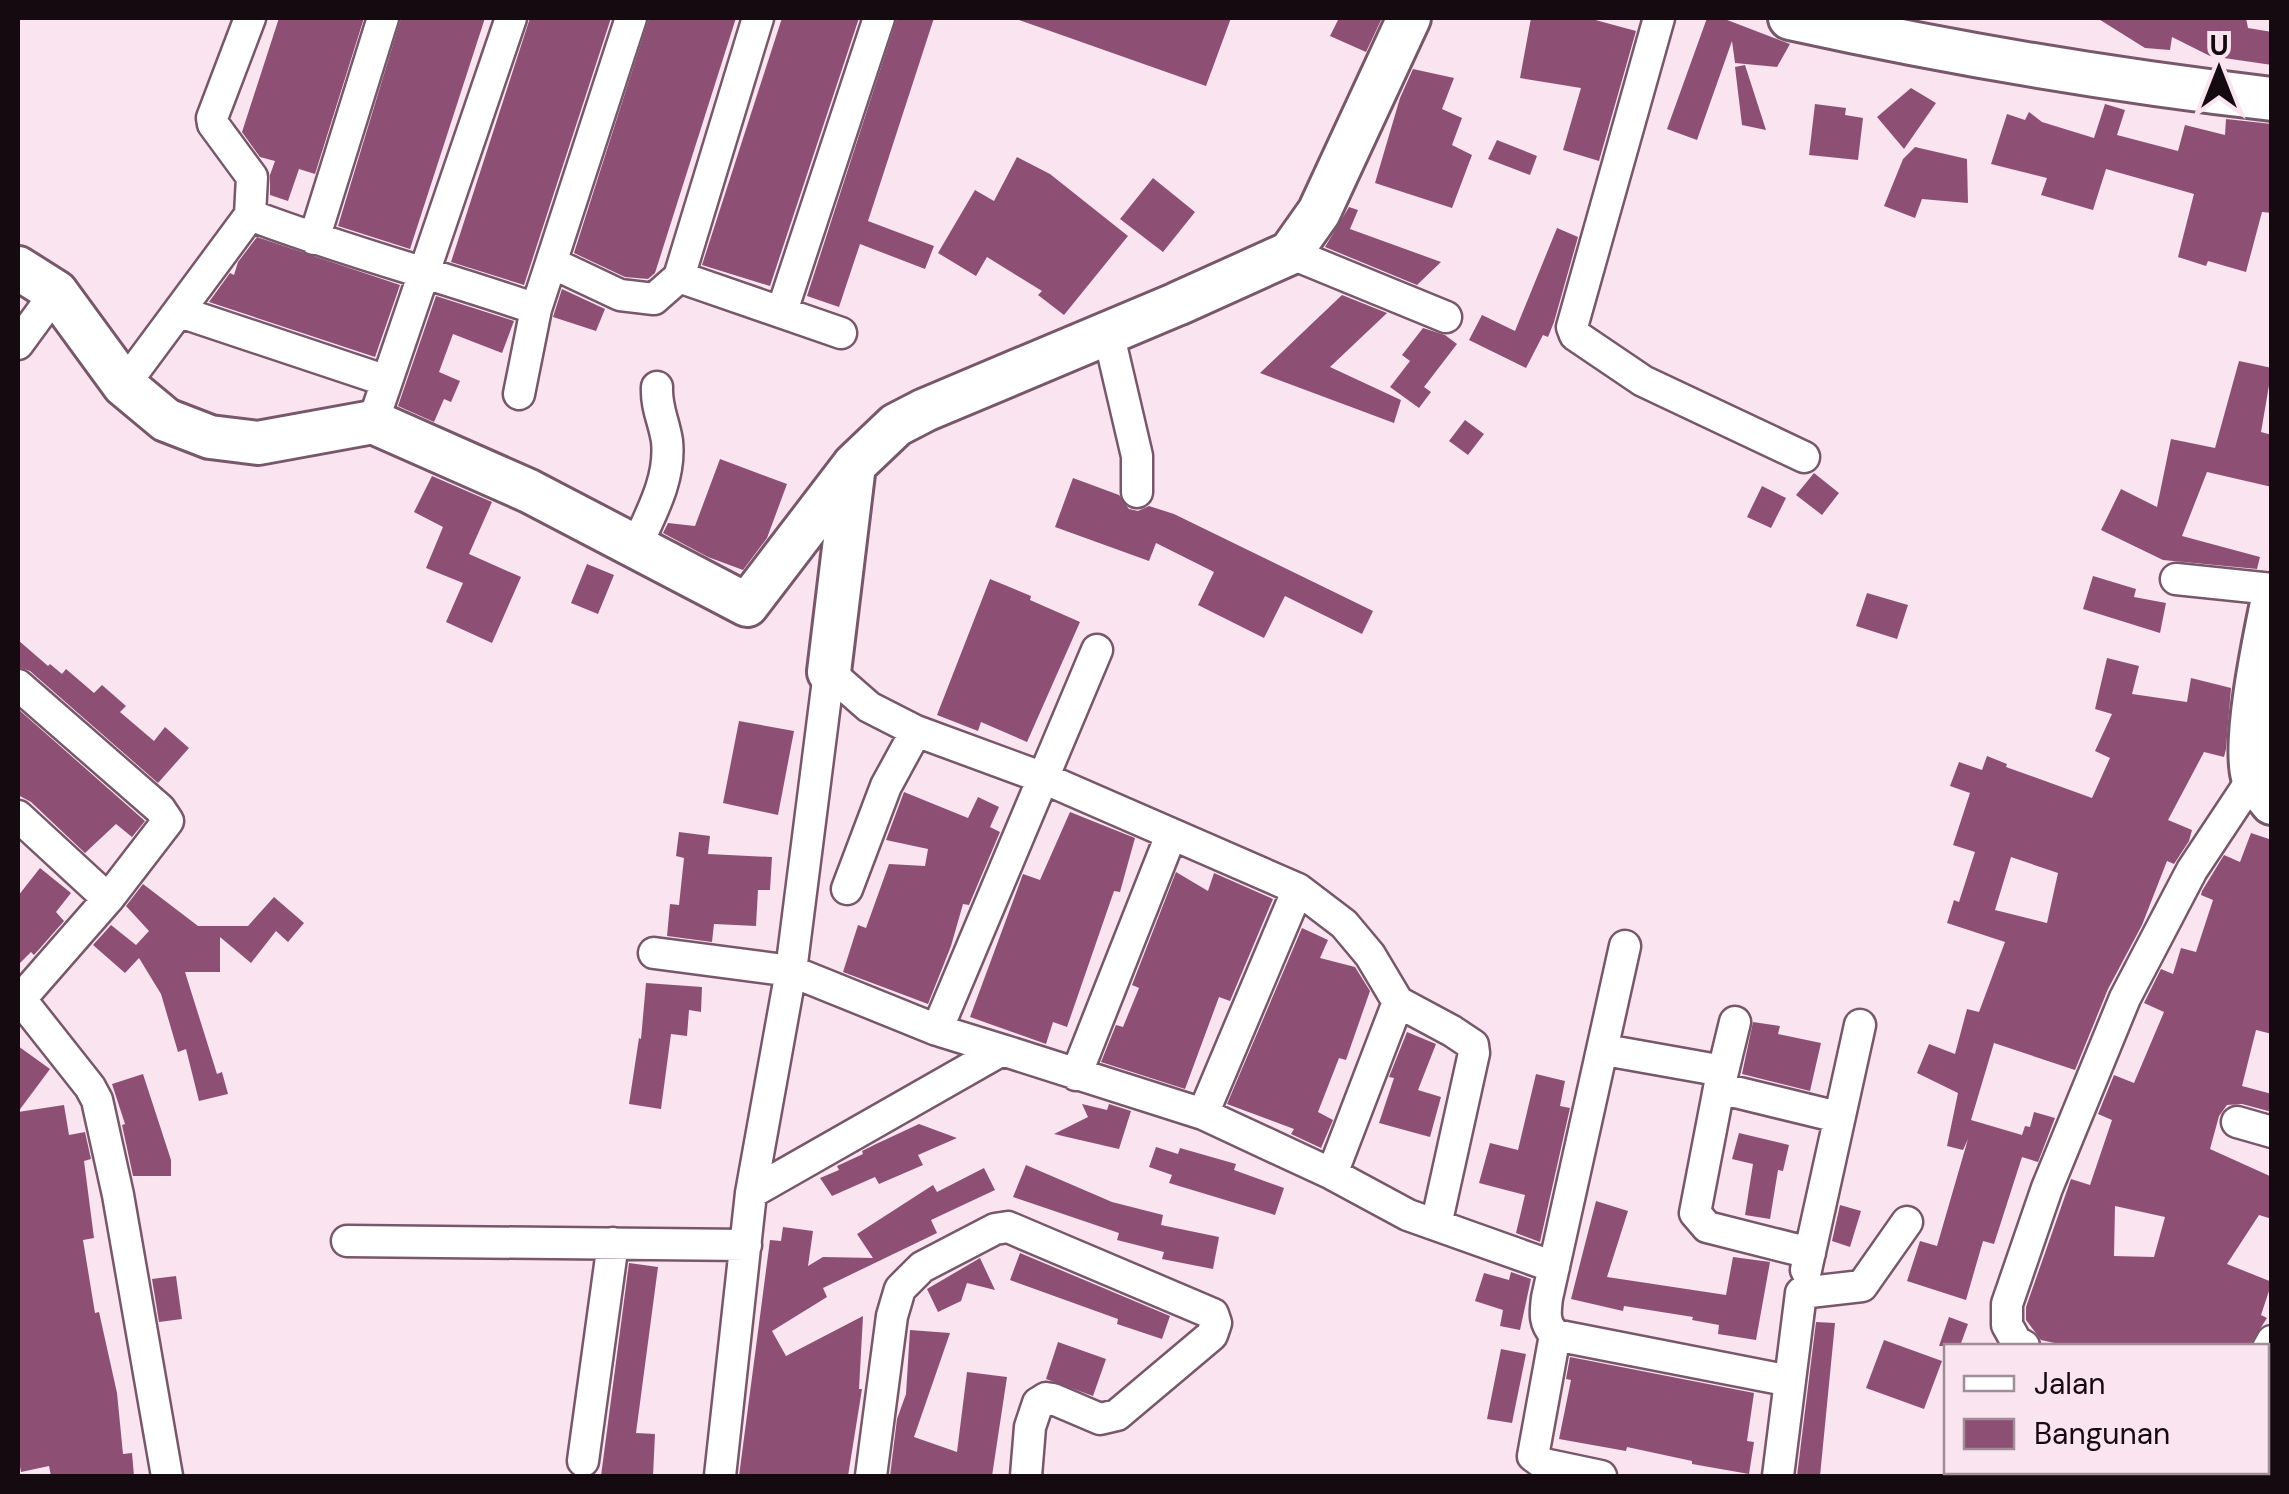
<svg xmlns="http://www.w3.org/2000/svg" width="2289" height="1494" font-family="'DM Sans',sans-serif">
  <rect width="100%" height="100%" fill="#fae4f0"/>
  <path fill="#8d5074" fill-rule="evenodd" d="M279 18H364L315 174 299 169 288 201 270 195V175L275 161 260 157 242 132Z
    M401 18H485L410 249 338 226Z
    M530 18H611L524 285 451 262Z
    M649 18H736L655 273 648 279 625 277 574 253Z
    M782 18H859L770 286 702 265Z
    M897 18H934L868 221 934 246 925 269 860 244 839 307 807 296Z
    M1020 18H1231L1206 86 1019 20Z
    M1339 18H1382L1366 52 1330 36Z
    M1531 18H1588L1636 31 1599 161 1563 150 1581 88 1520 78Z
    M1707 18H1722L1790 44 1777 67 1735 63 1732 41 1697 140 1667 129Z
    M2097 18H2246L2248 28 2272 32V65L2210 56 2172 37 2170 50 2145 48Z
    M1745 65 1766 130 1742 125 1735 67Z
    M1413 69 1454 78 1442 109 1462 118 1452 145 1472 155 1452 208 1375 183 1400 98Z
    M1911 88 1936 103 1904 149 1877 117Z
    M1815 104 1846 108 1845 115 1863 118 1858 160 1809 155Z
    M2105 104 2125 110 2117 135 2178 151 2185 125 2225 135 2226 119 2272 124V213L2262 212 2246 272 2208 261 2206 266 2178 257 2194 194 2106 169 2093 210 2041 195 2047 178 1991 164 2007 114 2025 120 2029 112 2042 122 2094 138Z
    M1497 140 1537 156 1530 175 1488 159Z
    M1915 147 1967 159 1968 203 1922 199 1915 218 1884 206 1903 159Z
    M1017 157 1050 174 1128 236 1064 315 1038 295 1042 291 987 257 976 276 938 253 975 190 994 201Z
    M1153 178 1195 212 1163 252 1120 219Z
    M1349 207 1358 210 1350 229 1441 262 1417 285 1325 247Z
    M1557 228 1578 237 1554 322 1548 337 1543 335 1526 368 1469 340 1482 315 1515 331Z
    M257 237 400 285 375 357 209 302 230 273 234 275 238 262Z
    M562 289 605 309 596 331 553 317Z
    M1342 295 1387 313 1330 367 1401 400 1394 423 1260 373Z
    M436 296 514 321 502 353 453 334 439 372 460 381 451 402 444 399 434 422 398 406Z
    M1423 328 1445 335 1457 344 1424 387 1431 392 1419 408 1390 387 1410 361 1402 355Z
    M2239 361 2272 368 2261 432 2272 435V487L2207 472 2182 536 2260 557 2257 569 2163 560 2101 530 2121 489 2157 507 2171 439 2215 448Z
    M1465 420 1484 434 1468 455 1449 441Z
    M720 459 787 484 767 538 743 570 708 557 663 533 668 523 695 526Z
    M1814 473 1839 493 1822 515 1796 495Z
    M432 476 492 502 469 554 521 577 492 643 446 622 463 583 426 568 443 527 414 512Z
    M1073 478 1119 495 1129 509 1138 511 1149 506 1174 514 1373 611 1362 634 1285 596 1264 638 1198 605 1214 572 1156 543 1149 561 1055 527Z
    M1762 486 1786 498 1771 528 1747 517Z
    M587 564 614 575 598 614 571 603Z
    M2093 576 2136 589 2134 597 2166 603 2160 633 2083 609Z
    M990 579 1031 596 1030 600 1080 622 1027 742 981 722 978 731 937 715Z
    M1867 593 1908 605 1897 639 1856 626Z
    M18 640 48 666 50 664 62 674 66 669 94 693 102 685 126 706 120 712 154 741 165 727 189 748 158 783 30 671 18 667Z
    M2107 658 2139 666 2132 694 2187 702 2191 678 2231 688 2226 749 2224 757 2204 752 2168 820 2192 830 2189 841 2174 864 2167 861 2142 925 2108 989 2075 1070 1994 1043 1971 1120 2022 1135 2025 1126 2030 1127 2034 1112 2055 1118 2038 1162 2022 1157 1994 1244 1983 1241 1966 1300 1907 1281 1920 1241 1937 1246 1968 1139 1963 1150 1947 1146 1958 1093 1917 1073 1929 1044 1955 1054 1967 1009 1979 1012 2005 942 1947 923 1954 900 1959 902 1975 852 1953 845 1970 793 1950 786 1959 762 1982 770 1987 756 2007 764 2006 767 2092 798 2110 758 2095 751 2112 714 2095 709ZM2011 857 2058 873 2047 923 1995 910Z
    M18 709 145 821 132 837 116 824 85 853 31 802 18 795Z
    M739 721 794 731 778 815 723 803Z
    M904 792 968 818 978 797 999 807 990 827 1000 832 969 905 963 904 951 946 928 1004 843 972 858 925 866 928 889 864 925 866 928 849 886 840Z
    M1070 812 1135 838 1120 892 1114 891 1067 1027 1053 1022 1046 1044 970 1017 1023 874 1040 880Z
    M679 832 710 836 708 854 772 857 770 890H758L756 926 714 924 712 942 667 936 670 904 679 905 684 858 676 856Z
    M2251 833 2272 840V1034L2256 1030 2242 1086 2272 1094V1112L2242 1104 2227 1105 2219 1116 2210 1149 2272 1177V1219L2259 1215 2227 1264 2272 1282 2261 1315 2267 1318 2249 1346H2068L2041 1340 2026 1320V1307L2071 1179 2090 1185 2112 1120 2098 1114 2114 1075 2134 1083 2164 1012 2144 1003 2161 969 2173 974 2181 948 2196 952 2213 900 2201 895 2202 891 2224 855 2240 862ZM2115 1206 2165 1217 2154 1257 2114 1256Z
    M40 868 71 893 56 912 64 921 34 955 31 952 18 965V896Z
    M1176 872 1208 891 1214 873 1273 899 1230 1001 1219 997 1185 1089 1101 1062 1116 1025 1123 1027 1139 988 1132 985Z
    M143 884 198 926H248L274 897 304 923 288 942 276 931 251 963 220 937V972H185L217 1074 222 1072 228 1094 199 1101 186 1049 178 1052 161 994 139 958 125 973 93 945 111 925 136 945 149 931 126 906Z
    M1302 928 1328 940 1320 958 1355 967 1370 991 1346 1060 1339 1058 1318 1112 1333 1120 1321 1148 1291 1134 1294 1129 1227 1104Z
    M646 983 702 987 701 1012 689 1010 687 1036 671 1034 661 1109 629 1104 639 1038 641 1039Z
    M1753 1022 1780 1026 1778 1034 1821 1043 1810 1091 1742 1074Z
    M1407 1032 1436 1044 1418 1090 1441 1097 1430 1137 1379 1123 1394 1078 1389 1077Z
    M18 1046 50 1069 18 1112 64 1105 69 1135 85 1132 91 1159 84 1161 94 1238 83 1240 95 1313 99 1312 117 1393 123 1454 132 1453 134 1476H51L49 1466 21 1472 18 1455Z
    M143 1074 171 1160V1176H133L122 1125 125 1124 112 1084Z
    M1536 1074 1565 1081 1560 1106 1570 1108 1540 1242 1516 1233 1525 1195 1479 1183 1490 1143 1518 1150Z
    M1082 1104 1107 1110 1109 1104 1131 1111 1119 1149 1054 1134 1088 1117Z
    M919 1124 957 1138 918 1155 923 1165 879 1184 875 1177 832 1196 820 1178 839 1170 837 1166 863 1154 862 1151 876 1144Z
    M1739 1133 1789 1145 1783 1171 1778 1170 1770 1219 1745 1215 1753 1164 1732 1159Z
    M1156 1147 1178 1154 1180 1148 1236 1164 1234 1170 1284 1188 1275 1215 1169 1183 1172 1175 1149 1167Z
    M1026 1165 1112 1202 1163 1215 1161 1225 1219 1237 1213 1269 1162 1259 1164 1252 1117 1240 1119 1233 1013 1197Z
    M984 1168 995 1190 931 1220 937 1233 823 1288 827 1297 772 1331 786 1356 863 1316 859 1389H862L848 1476H739L770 1240 781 1241 783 1227 813 1231 808 1266 823 1257 873 1258 857 1234 933 1185 937 1192Z
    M1596 1201 1628 1211 1607 1277 1726 1295 1733 1257 1770 1262 1756 1340 1718 1334 1719 1325 1692 1320 1693 1317 1624 1306 1623 1311 1571 1299Z
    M1840 1205 1861 1211 1850 1247 1832 1241Z
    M1020 1253 1170 1316 1162 1339 1117 1324 1118 1319 1010 1280Z
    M980 1258 995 1290 967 1283 961 1301 938 1312 927 1289Z
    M629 1263 658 1267 636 1433 655 1434 653 1476H601Z
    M1511 1272 1531 1279 1520 1330 1500 1326 1503 1310 1475 1301 1484 1273 1509 1280Z
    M176 1276 182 1319 159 1322 152 1279Z
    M1949 1317 1968 1324 1960 1346H1939Z
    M1816 1322 1835 1323 1820 1476H1797Z
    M910 1330 950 1333 914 1437 957 1452 967 1372 1007 1377 992 1476H890L897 1419 906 1394Z
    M1884 1340 1942 1361 1924 1409 1866 1388Z
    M1058 1342 1106 1359 1093 1396 1046 1379Z
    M1501 1349 1526 1354 1512 1423 1487 1419Z
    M1570 1357 1754 1393 1747 1441 1754 1442 1749 1474 1692 1464V1461L1627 1447 1626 1451 1559 1439 1571 1380 1566 1379Z"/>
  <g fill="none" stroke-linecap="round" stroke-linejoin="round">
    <defs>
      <path id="street" d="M250 18 212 118 213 124 252 177 250 215
        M758 18 679 277 841 333
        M1659 18 1572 327 1575 335 1643 381 1804 457
        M314 239 383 18
        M1290 253 1446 317
        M552 263 620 295 654 299 679 277
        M536 309 631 18
        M782 311 879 18
        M180 312 387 381
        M1108 332 1137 456V492
        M18 344 56 292
        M124 385 250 215C344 251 441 276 536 309L519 394
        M373 422 511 18
        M636 547C651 513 671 479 667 441 664 421 656 408 657 387
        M2176 579 2272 589
        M829 672 869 707 916 731 1041 777 1298 889 1344 924 1370 955 1398 1002 1452 1031 1473 1045 1474 1053 1436 1225
        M18 685 160 809 168 821 108 899 18 1002
        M18 816 108 899
        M847 889 886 786 916 731
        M1625 946 1547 1298C1545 1314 1544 1323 1555 1335L1790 1381
        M654 953 791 971 937 1030 1002 1050
        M18 996 90 1087 97 1100 118 1195 167 1476
        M1735 1022 1719 1088 1695 1213 1707 1227 1810 1253
        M937 1030 1097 650
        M1605 1050 1723 1071
        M1076 1075 1171 835
        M1719 1088 1838 1117
        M1203 1114 1298 889
        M2237 1122 2272 1132
        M1332 1174 1398 1002
        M751 1193 1002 1050 1203 1114 1332 1174 1408 1215 1554 1267
        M347 1241 746 1245
        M1806 1270 1860 1025
        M1555 1335 1533 1456 1544 1464 1601 1476
        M2024 1346 2016 1341 2007 1325V1304L2047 1188 2125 998 2192 870 2253 778
        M2266 1352 2272 1341
        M583 1461 613 1243
        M720 1476 751 1193 791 971 829 672
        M871 1476 892 1316 900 1289 922 1267 995 1229 1008 1227 1213 1314 1216 1323 1212 1335 1117 1415 1100 1419 1053 1399 1046 1398 1038 1403 1030 1427 1026 1476
        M1778 1476 1801 1293 1862 1286 1907 1222
        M2120 1476 2122 1472"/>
      <path id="secondary" d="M1790 18C1949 53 2109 80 2272 99
        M18 268 56 292 124 385 166 420 210 437 258 443 373 422 529 491 747 605 854 465
        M2272 603C2264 642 2243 742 2253 777 2256 786 2266 795 2272 803
        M829 672 854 465 896 425 925 410 1177 304 1290 253 1319 212 1409 18"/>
    </defs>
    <use href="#street" stroke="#775769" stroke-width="35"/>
    <use href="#secondary" stroke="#775769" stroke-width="48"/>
    <use href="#street" stroke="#fff" stroke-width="30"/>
    <use href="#secondary" stroke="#fff" stroke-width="42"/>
  </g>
  <rect width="2289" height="1494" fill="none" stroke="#160a11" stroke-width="40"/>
  <rect x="1944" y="1344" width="325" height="130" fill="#fae4f0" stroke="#9f8d97" stroke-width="2.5"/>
  <rect x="1964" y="1376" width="50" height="15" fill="#ffffff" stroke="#9f8d97" stroke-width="2.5"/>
  <text x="2034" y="1394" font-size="30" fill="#160a11">Jalan</text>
  <rect x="1964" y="1419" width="50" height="30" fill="#8d5074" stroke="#9f8d97" stroke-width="2.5"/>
  <text x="2034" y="1444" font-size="30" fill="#160a11">Bangunan</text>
  <g transform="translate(2219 70)" stroke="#fae4f0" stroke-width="8" paint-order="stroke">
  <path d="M0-8L18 38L0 25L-18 38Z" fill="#160a11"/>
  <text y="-15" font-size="28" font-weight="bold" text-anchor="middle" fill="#160a11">U</text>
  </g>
</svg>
